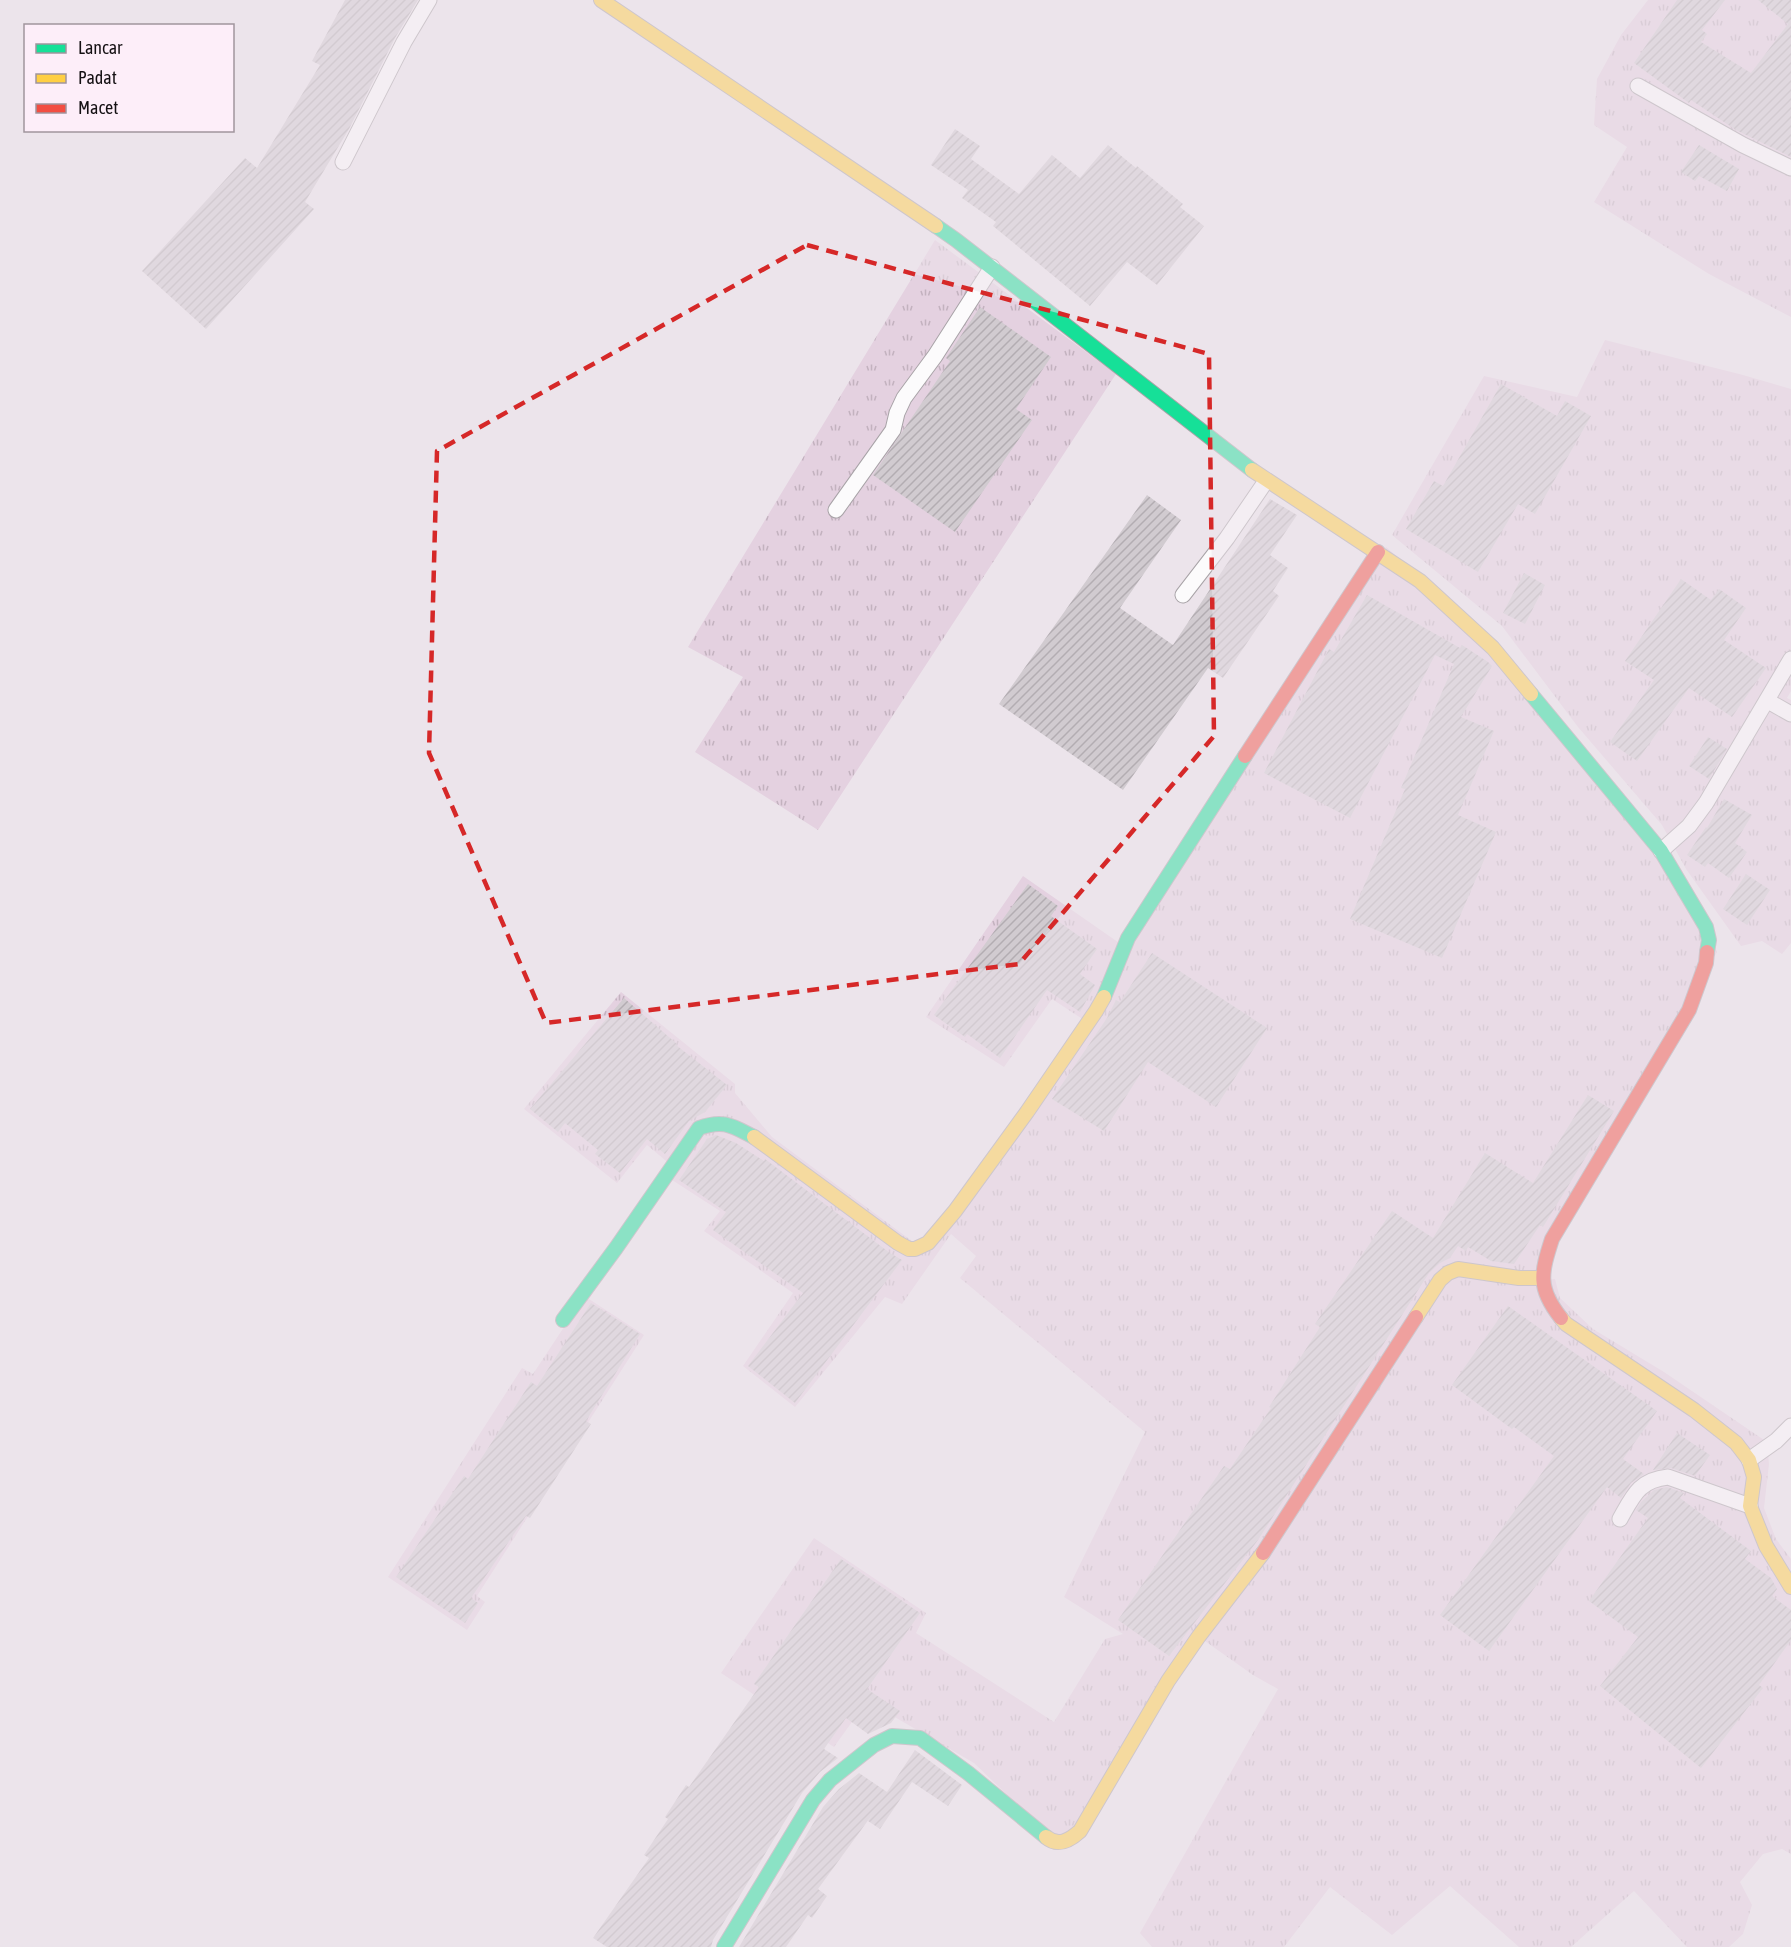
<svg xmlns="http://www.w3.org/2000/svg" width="1791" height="1947" font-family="'Asap Condensed',sans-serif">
  <defs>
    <pattern id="grass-tufts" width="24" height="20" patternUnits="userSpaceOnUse" patternTransform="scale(1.5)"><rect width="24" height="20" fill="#e4d1e0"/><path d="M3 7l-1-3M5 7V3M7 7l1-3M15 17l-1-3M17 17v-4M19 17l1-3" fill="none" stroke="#c3b2bf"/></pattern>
    <pattern id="building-hatch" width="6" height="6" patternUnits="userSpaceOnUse" patternTransform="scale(1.5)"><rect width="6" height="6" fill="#d1cbd0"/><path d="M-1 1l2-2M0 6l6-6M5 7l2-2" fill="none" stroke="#b3adb2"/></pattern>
  </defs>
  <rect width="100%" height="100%" fill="#ece4eb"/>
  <path fill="url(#grass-tufts)" d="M1648 0H1791V317L1709 274 1594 202 1627 147 1594 125 1597 79 1621 35Z
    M935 240 1116 374 818 830 695 752 743 677 688 647Z
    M1605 340 1743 375 1791 389V691L1787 698 1791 700V943L1782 954 1762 941 1741 946 1686 869 1662 825 1578 727 1502 626 1392 535 1484 376 1577 397Z
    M1386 547 1484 630 1700 913 1717 952 1549 1242 1542 1280 1555 1279 1560 1298 1593 1329 1664 1372 1767 1442 1769 1464 1764 1508 1776 1539 1791 1559V1854L1782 1849 1763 1854 1740 1882 1752 1905 1743 1934 1729 1947H1687L1634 1891 1571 1947H1519L1450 1886 1392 1935 1330 1887 1284 1947H1152L1140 1933 1278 1689 1253 1675 1202 1639 1071 1845 1026 1813 974 1763 867 1701 834 1747 721 1673 814 1538 926 1613 916 1633 1054 1722 1105 1639 1123 1634 1064 1597 1145 1432 960 1278 976 1256 951 1234 902 1304 885 1297 795 1407 743 1366 793 1293 704 1231 720 1211 669 1178 589 1299 644 1335 477 1596 485 1602 467 1630 388 1577 522 1368 533 1374 671 1165 647 1145 617 1183 524 1109 621 992 735 1084V1093L772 1137 920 1247 1090 1024 1052 999 1004 1067 926 1017 1023 876 1125 947Z"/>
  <path fill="url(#building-hatch)" d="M345 0H418L395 38 349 129 305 202 314 209 206 329 142 271 245 158 257 168 320 65 312 61Z
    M1677 0H1725L1702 30 1707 34 1701 42 1751 73 1788 24 1758 0H1791V157L1736 130 1691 100 1689 103 1634 63Z
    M955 129 980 146 971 159 1019 194 1052 155 1080 178 1108 145 1136 168 1137 166 1183 204 1180 207 1204 226 1157 285 1127 262 1090 306 993 226 996 222 962 198 968 190 931 165Z
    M1699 145 1739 169 1727 191 1699 176 1695 181 1681 172Z
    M980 307 1051 357 1016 409 1032 420 955 532 873 475 950 361 946 358Z
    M1501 384 1557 416 1565 401 1591 416 1535 514 1518 504 1478 572 1406 529 1434 481 1443 486Z
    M1147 495 1181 520 1120 608 1173 645 1270 499 1297 515 1270 555 1288 568 1273 591 1279 596 1223 678 1208 668 1123 790 999 704Z
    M1524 573 1545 585 1525 624 1503 613Z
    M1681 579 1711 600 1719 589 1746 608 1724 640 1766 668 1732 717 1689 688 1637 761 1610 742 1654 680 1625 661Z
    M1367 595 1460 648 1462 645 1488 662 1492 666 1461 717 1494 731 1458 815 1496 832 1442 958 1350 919 1405 789 1401 788 1454 664 1435 655 1350 818 1264 773 1329 649 1334 652Z
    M1708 737 1727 749 1709 779 1689 766Z
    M1724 799 1752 815 1735 843 1747 852 1729 878 1708 863 1705 867 1687 855 1706 827 1707 828Z
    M1746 874 1770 890 1747 925 1723 909Z
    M1028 884 1058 906 1051 916 1097 949 1080 974 1095 985 1080 1012 1047 990 1000 1058 967 1034 965 1037 934 1015Z
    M1152 953 1267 1028 1216 1107 1148 1062 1104 1131 1052 1099 1107 1018 1116 1000 1120 1002Z
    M624 998 677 1044 676 1045 727 1085 705 1112 689 1121 665 1154 647 1139 620 1173 595 1154 598 1150 565 1123 558 1132 530 1109Z
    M1588 1095 1614 1111 1543 1227 1540 1225 1514 1264 1491 1261 1468 1247 1466 1251 1458 1246 1450 1258 1440 1263 1429 1273 1258 1540 1169 1656 1118 1620 1224 1466 1230 1469 1271 1408 1269 1407 1320 1327 1315 1324 1392 1211 1433 1238 1485 1153 1533 1183Z
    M716 1135 736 1143 764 1161 765 1159 890 1253 902 1260 795 1403 748 1366 803 1293 713 1230 726 1212 679 1180 707 1139Z
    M591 1303 640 1334 586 1421 591 1424 530 1518 526 1516 471 1598 478 1603 465 1623 396 1577 464 1476 468 1479 531 1382 537 1386Z
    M1508 1306 1657 1411 1623 1459 1644 1474 1631 1483 1621 1498 1607 1487 1489 1651 1440 1615 1554 1456 1514 1427 1512 1429 1452 1385Z
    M1677 1433 1710 1455 1695 1476 1671 1468 1653 1470Z
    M1667 1487 1684 1493 1680 1498 1751 1551 1745 1559 1771 1578 1777 1589 1772 1596 1791 1610V1640L1759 1685 1763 1688 1701 1768 1600 1686 1638 1637 1589 1601 1648 1518 1636 1510 1641 1502 1654 1490Z
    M841 1559 920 1613 867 1689 900 1711 891 1723 868 1734 846 1718 824 1749 838 1758 820 1772 802 1793 713 1940 711 1947H607L593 1938 649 1858 644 1855 668 1819 665 1817 686 1785 689 1787 759 1687 754 1684Z
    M915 1750 962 1785 948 1806 912 1782 880 1829 868 1821 872 1815 818 1889 827 1896 812 1918 808 1915 786 1947H739L823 1807 839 1789 859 1773 887 1792Z"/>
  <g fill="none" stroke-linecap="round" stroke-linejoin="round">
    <defs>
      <path id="street" d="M1638 86 1743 145 1791 168
        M343 162 404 42 429 0
        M836 510 893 430 897 413 904 398 935 356 992 267
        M1183 595 1227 538 1266 481
        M1768 701 1791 714
        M1661 851 1689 826 1706 803 1791 659
        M1749 1460 1776 1441 1791 1426
        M1620 1519C1633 1496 1639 1480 1668 1477L1750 1506"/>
      <path id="fast" d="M936 226 956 240 1252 470
        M1531 694 1661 851 1706 927 1709 940 1707 952
        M1104 997 1128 938 1245 756
        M563 1320 616 1248 699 1128C724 1119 732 1126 754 1137
        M724 1947 813 1800 830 1780 874 1745 892 1736 920 1738 968 1773 1046 1837"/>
      <path id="slow" d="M601 0 936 226
        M1252 470 1420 581 1493 648 1531 694
        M754 1137 898 1243 909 1249H915L928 1243 955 1211 1027 1112 1096 1011 1104 997
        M1416 1317 1440 1280 1448 1273 1458 1269 1519 1278H1542
        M1561 1318 1566 1324 1694 1410 1736 1443 1749 1460 1754 1477 1750 1506 1766 1546 1791 1587
        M1046 1837C1058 1847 1069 1841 1080 1831L1168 1681 1199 1636 1263 1553"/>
      <path id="jam" d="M1245 756 1378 552
        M1561 1318C1537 1288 1541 1273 1552 1239L1689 1010 1706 963 1707 952
        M1263 1553 1416 1317"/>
    </defs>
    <use href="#street" stroke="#a8a3a7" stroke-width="17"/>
    <use href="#fast" stroke="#a8a3a7" stroke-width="16"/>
    <use href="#slow" stroke="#a8a3a7" stroke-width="16"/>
    <use href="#jam" stroke="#a8a3a7" stroke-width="16"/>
    <use href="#street" stroke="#fcfbfc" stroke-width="15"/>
    <use href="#fast" stroke="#16e098" stroke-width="14"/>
    <use href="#slow" stroke="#ffcf43" stroke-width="14"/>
    <use href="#jam" stroke="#f24e42" stroke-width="14"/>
  </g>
  <path d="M0 0H1791V1947H0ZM807 245 1209 354 1214 736 1019 964 546 1023 429 753 437 451Z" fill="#ece4eb" fill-opacity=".55" fill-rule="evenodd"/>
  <path fill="none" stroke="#d62828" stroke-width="4.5" stroke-dasharray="12 8" stroke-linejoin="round" d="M807 245 1209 354 1214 736 1019 964 546 1023 429 753 437 451Z"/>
  <rect x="24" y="24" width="210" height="108" fill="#fdeef9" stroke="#a0959d" stroke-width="1.5"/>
  <rect x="36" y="44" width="30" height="9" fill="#16e098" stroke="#a0959d" stroke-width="1.5"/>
  <text x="78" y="54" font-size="18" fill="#141013">Lancar</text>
  <rect x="36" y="74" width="30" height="9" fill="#ffcf43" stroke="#a0959d" stroke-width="1.5"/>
  <text x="78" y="84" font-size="18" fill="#141013">Padat</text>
  <rect x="36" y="104" width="30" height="9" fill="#f24e42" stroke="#a0959d" stroke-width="1.5"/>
  <text x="78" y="114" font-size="18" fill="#141013">Macet</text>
</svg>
